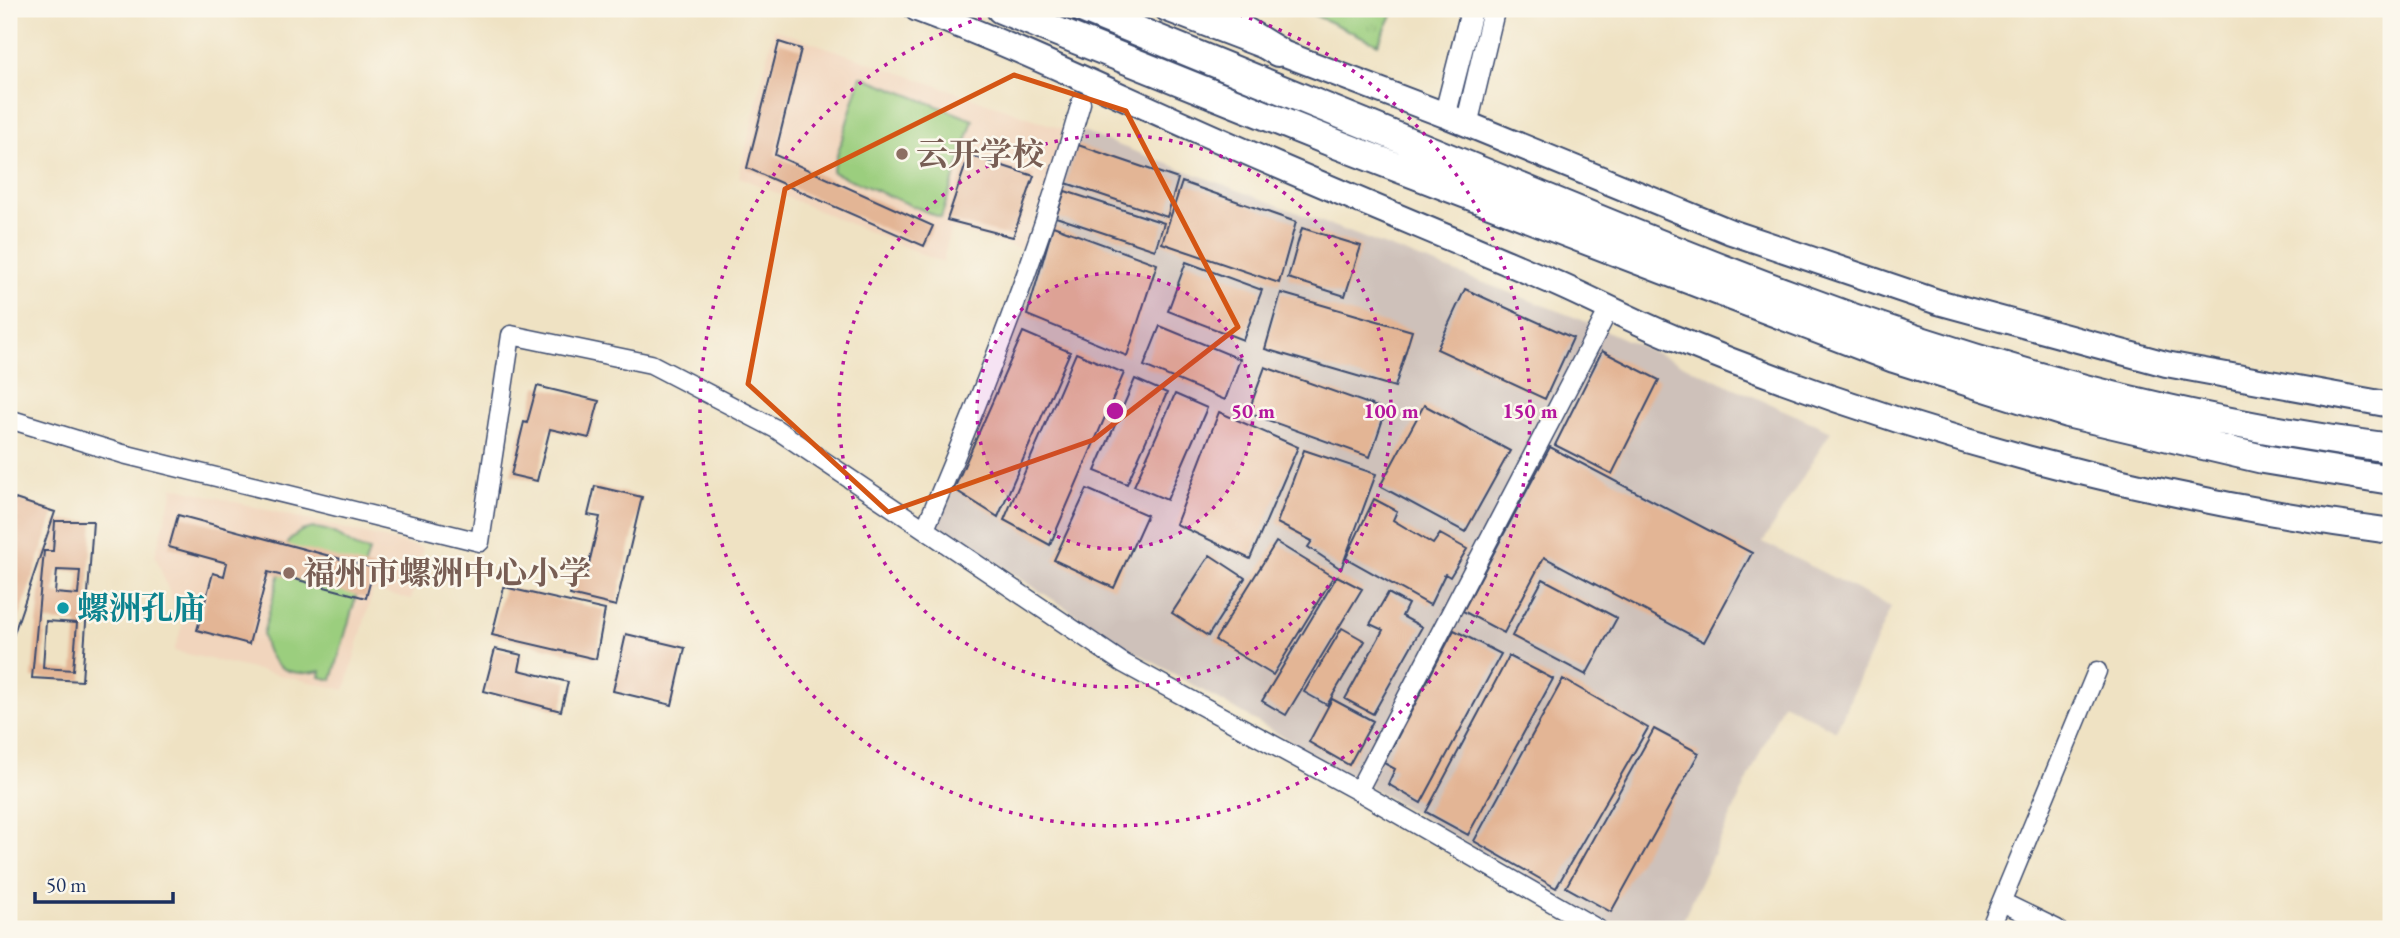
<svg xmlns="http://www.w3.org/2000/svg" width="2400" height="938" font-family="'EB Garamond','Noto Serif SC',serif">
  <defs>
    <pattern id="park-tufts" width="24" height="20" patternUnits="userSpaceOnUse" patternTransform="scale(1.75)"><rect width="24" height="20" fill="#9bce7e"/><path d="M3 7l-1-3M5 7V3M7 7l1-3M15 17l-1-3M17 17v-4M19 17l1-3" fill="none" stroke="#85b16f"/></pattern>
  </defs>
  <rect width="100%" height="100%" fill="#fbf7ec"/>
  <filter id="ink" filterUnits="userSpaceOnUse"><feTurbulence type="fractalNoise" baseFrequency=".0143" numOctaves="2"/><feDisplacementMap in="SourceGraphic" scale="14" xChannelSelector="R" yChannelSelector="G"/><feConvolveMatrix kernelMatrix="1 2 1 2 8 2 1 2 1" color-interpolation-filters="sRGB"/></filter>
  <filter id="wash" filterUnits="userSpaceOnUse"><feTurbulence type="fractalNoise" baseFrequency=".00686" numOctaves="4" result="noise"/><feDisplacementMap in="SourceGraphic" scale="28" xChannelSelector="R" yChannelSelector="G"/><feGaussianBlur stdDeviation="1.57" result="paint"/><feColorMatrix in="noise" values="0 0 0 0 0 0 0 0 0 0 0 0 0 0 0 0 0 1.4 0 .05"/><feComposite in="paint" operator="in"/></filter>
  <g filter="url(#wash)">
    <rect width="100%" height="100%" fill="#efe2c3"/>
    <path fill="#f1d5bd" d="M774 29 1068 131 1024 250 950 229 943 263 739 177Z
      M174 487 423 548 411 599 373 591 345 690 174 651 182 626 155 555Z"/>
    <path fill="#cec1ba" d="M1078 130 1582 320 1831 431 1763 542 1891 607 1836 731 1783 703 1679 929H1616L1120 643 935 523Z"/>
    <path fill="url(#park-tufts)" stroke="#5b7e6e" stroke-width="2" d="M1301 9H1395L1378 44Z"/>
    <path fill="#9bce7e" stroke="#5b7e6e" stroke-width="2" d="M861 76 973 120 941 218 832 172Z
      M313 528C343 530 345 547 369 551L332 680 320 677 321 671C290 678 267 668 263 634L289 540 301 531Z"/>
    <g id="blocks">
      <path fill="#e3b595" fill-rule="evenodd" d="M779 42 801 49 775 155 933 226 924 246 747 168Z
        M1078 145 1178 179 1167 217 1066 183Z
        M969 155 1034 176 1013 237 947 220Z
        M1182 182 1296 222 1279 283 1162 243Z
        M1065 191 1164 223 1155 250 1056 217Z
        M1053 226 1157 264 1127 356 1027 315Z
        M1302 228 1361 246 1345 296 1288 278Z
        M1186 262 1262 290 1243 340 1168 311Z
        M1465 289 1573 338 1545 399 1437 349Z
        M1281 293 1412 331 1395 387 1265 349Z
        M1160 326 1240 359 1225 400 1144 366Z
        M1023 332 1070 352 998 517 954 489Z
        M1602 351 1659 380 1612 474 1555 445Z
        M1076 353 1124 373 1050 545 1004 520Z
        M1265 367 1386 410 1370 457 1248 413Z
        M1135 379 1167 393 1127 484 1095 471Z
        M537 386 599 401 589 438 550 429 537 481 511 475 524 422 527 423Z
        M1175 394 1207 408 1167 500 1134 486Z
        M1424 405 1510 451 1465 532 1380 486Z
        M1219 412 1298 447 1250 559 1176 524Z
        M1550 447 1752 553 1704 642 1544 557 1504 633 1463 611Z
        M1304 450 1376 474 1341 569 1308 547 1312 541 1277 523Z
        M595 486 642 497 616 606 570 595 576 570 587 572 600 517 588 515Z
        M1087 489 1147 515 1114 588 1054 560Z
        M9 497 55 512 9 648Z
        M1374 499 1397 511 1393 520 1433 544 1440 534 1467 549 1450 577 1445 574 1430 605 1346 558Z
        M178 515 374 568 366 598 268 572 249 644 197 630 213 573 224 576 227 563 169 547Z
        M55 521H93L82 681 32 678 44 551H53ZM57 570 80 571 78 595 55 593ZM46 621 77 623 73 670 43 668Z
        M1276 542 1333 577 1273 675 1215 640Z
        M1210 555 1245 578 1208 636 1172 613Z
        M1337 576 1362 589 1286 715 1262 701Z
        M1543 579 1617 618 1586 675 1512 636Z
        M504 587 605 610 596 659 492 635Z
        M1388 593 1408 604 1402 616 1422 627 1373 714 1345 699 1383 630 1370 624Z
        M1342 628 1365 641 1327 705 1304 692Z
        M1454 630 1501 654 1421 803 1388 784 1395 769 1384 763Z
        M626 634 685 648 672 705 613 691Z
        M495 649 522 655 519 670 568 682 561 711 484 691Z
        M1509 656 1553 679 1468 835 1426 812Z
        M1563 679 1648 728 1556 888 1474 841Z
        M1332 699 1373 721 1349 765 1309 742Z
        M1654 729 1699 753 1611 912 1566 887Z"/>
    </g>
  </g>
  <g filter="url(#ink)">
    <use href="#blocks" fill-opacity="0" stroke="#3b4a6d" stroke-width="2"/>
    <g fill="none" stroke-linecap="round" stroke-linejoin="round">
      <defs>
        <path id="minor" d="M9 419 123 454 480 542 511 335 651 364 776 429 1123 663 1358 791 1598 929
          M925 529C984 390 1040 249 1081 103
          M1358 791 1610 307
          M2002 902 2057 929
          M1990 929 2097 671"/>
        <path id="tertiary" d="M1445 115 1472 9
          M1467 123 1494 9"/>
        <path id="secondary" d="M917 9C1011 44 1100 87 1192 128 1312 182 1434 231 1555 283 1596 301 1635 322 1677 339 1904 433 2147 499 2391 531
          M1167 9 1445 115 1731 232 1938 302 2166 364 2391 405"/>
        <path id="trunk" d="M1001 9 1339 145 1894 358 2067 413 2263 459 2391 480
          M1084 9C1234 70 1384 132 1534 193 1620 228 1706 264 1793 296 1985 369 2187 422 2391 448
          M1208 9 1278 52"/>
      </defs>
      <use href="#minor" stroke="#3b4a6d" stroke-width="21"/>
      <use href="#tertiary" stroke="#3b4a6d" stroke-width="24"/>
      <use href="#secondary" stroke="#3b4a6d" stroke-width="28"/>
      <use href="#trunk" stroke="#3b4a6d" stroke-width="32"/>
      <use href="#minor" stroke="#fff" stroke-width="18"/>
      <use href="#tertiary" stroke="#fff" stroke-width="21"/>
      <use href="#secondary" stroke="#fff" stroke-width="24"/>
      <use href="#trunk" stroke="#fff" stroke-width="28"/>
    </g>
  </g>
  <path fill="none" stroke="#d45514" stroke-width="5" stroke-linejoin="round" d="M1014 75 1126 111 1238 327 1093 440 888 512 748 384 785 189Z"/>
  <circle cx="1115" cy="411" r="138" fill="#b5179e" fill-opacity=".12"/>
  <g fill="none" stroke="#b5179e" stroke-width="3.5" stroke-dasharray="3.5 7">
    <circle cx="1115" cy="411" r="138"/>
    <circle cx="1115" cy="411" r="276"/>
    <path d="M1219 9A415 415 0 1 1 1011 9"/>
  </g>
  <g fill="#8d6e63" stroke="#fbf7ec" stroke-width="2.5">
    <circle cx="902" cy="154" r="7"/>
    <circle cx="289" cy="573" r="7"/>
  </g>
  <circle fill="#0f9aa8" stroke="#fbf7ec" stroke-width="2.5" cx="63" cy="608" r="7"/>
  <g text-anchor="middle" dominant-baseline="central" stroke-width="5" stroke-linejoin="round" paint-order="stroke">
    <g font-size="32" font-weight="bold" fill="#785e54" stroke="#fbf7ec" text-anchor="start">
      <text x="916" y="154">云开学校</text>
      <text x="303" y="573">福州市螺洲中心小学</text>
    </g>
    <g font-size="32" font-weight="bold" fill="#0d838f" stroke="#fbf7ec" text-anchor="start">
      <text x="77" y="608">螺洲孔庙</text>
    </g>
  </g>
  <circle cx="1115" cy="411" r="10" fill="#b5179e" stroke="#fbf7ec" stroke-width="3.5"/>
  <g font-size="21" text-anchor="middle" font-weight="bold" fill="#b5179e" stroke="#fbf7ec" stroke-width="5" stroke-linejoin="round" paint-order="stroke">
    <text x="1253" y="418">50 m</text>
    <text x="1391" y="418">100 m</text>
    <text x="1530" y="418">150 m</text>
  </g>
  <rect width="2400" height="938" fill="none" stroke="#fbf7ec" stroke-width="35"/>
  <path d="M35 892v10h138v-10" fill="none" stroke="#1b2f5e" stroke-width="3.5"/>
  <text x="46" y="892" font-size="21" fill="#1b2f5e" stroke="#fbf7ec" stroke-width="5" paint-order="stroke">50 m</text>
</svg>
